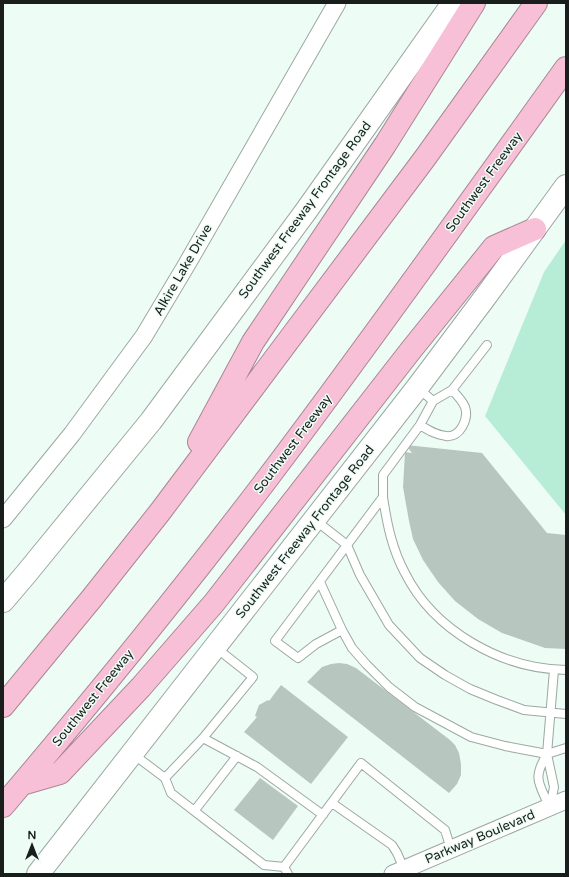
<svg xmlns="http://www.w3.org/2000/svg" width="569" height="877" font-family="'Varela Round',sans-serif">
  <rect width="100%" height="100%" fill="#edfcf5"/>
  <path fill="#b7edd6" d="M566 240V515L485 416 544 272Z"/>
  <path fill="#b8c6c0" d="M406 445 482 453 547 533 566 535V649L545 648 502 633 478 619 455 601 438 582 423 560 413 539 409 521 403 487 405 452 412 453Z
    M339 663 347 664 356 668 450 740 455 745 459 753 461 764V775L457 784 449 793 307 682 322 667 331 664Z
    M281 685 348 737 311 784 244 732 257 717 255 716 256 713 259 705 268 700 269 701Z
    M260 778 298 806 273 840 234 810Z"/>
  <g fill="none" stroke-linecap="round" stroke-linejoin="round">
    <defs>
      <path id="lane" d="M433 401 452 390 487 345
        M420 425C428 430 436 435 446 436 460 438 469 419 465 407 462 400 457 395 452 390
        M383 497C387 524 392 549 405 573 434 631 502 669 566 670
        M315 520 347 545 360 575 389 625 420 658 445 675 470 689 497 700 524 710 566 714
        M320 582 342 630 352 648 366 664 389 687 415 707 471 737 505 746 547 754 566 748
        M342 630 316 644 298 658 275 641 383 497V475L420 425 433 401 418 388
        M203 738 257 767 323 815
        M133 754 165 778 203 738 253 677 215 647
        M547 754 554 787 550 808C539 783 532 779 547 754Z
        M547 754 554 670
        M165 778 171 793 264 865 284 867
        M332 803 392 845 397 853 404 869
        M195 810 237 756
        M288 874 284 867 361 763 445 830 451 849"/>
      <path id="street" d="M3 519 72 434 144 336 187 264 337 3
        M393 874 566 800"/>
      <path id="secondary" d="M3 601 26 574 151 421 306 211 453 3
        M38 874 417 388 486 296 566 186"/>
      <path id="highway" d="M199 442 253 342 385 145 474 3
        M3 706 92 598 160 512 425 158 536 3
        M22 784 60 773 141 687 214 603 411 350 494 247 535 229
        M3 806C94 699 182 591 267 479 369 344 467 206 566 68"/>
    </defs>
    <use href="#lane" stroke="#9ca9a3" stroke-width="10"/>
    <use href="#street" stroke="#9ca9a3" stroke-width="19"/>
    <use href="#secondary" stroke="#9ca9a3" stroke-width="24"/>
    <use href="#highway" stroke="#aa8795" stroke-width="24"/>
    <use href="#lane" stroke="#fff" stroke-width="8"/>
    <use href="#street" stroke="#fff" stroke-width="17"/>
    <use href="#secondary" stroke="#fff" stroke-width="22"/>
    <use href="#highway" stroke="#f8c0d6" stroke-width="22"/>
  </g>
  <g text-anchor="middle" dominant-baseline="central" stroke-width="3" stroke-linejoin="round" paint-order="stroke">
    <g font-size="13" fill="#191e1c" stroke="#edfcf5">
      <text transform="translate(484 182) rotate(-54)">Southwest Freeway</text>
      <text transform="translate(305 210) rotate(-54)">Southwest Freeway Frontage Road</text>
      <text transform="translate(183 270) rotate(-60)">Alkire Lake Drive</text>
      <text transform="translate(293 444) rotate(-53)">Southwest Freeway</text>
      <text transform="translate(305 532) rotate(-52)">Southwest Freeway Frontage Road</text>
      <text transform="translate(93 698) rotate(-51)">Southwest Freeway</text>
      <text transform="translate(480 837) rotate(-23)">Parkway Boulevard</text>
    </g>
  </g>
  <rect width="569" height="877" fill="none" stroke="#191e1c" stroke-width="8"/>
  <g transform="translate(32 845)" stroke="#edfcf5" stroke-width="3" paint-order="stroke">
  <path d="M0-3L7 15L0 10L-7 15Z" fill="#191e1c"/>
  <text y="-6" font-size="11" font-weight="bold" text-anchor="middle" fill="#191e1c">N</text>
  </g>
</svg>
